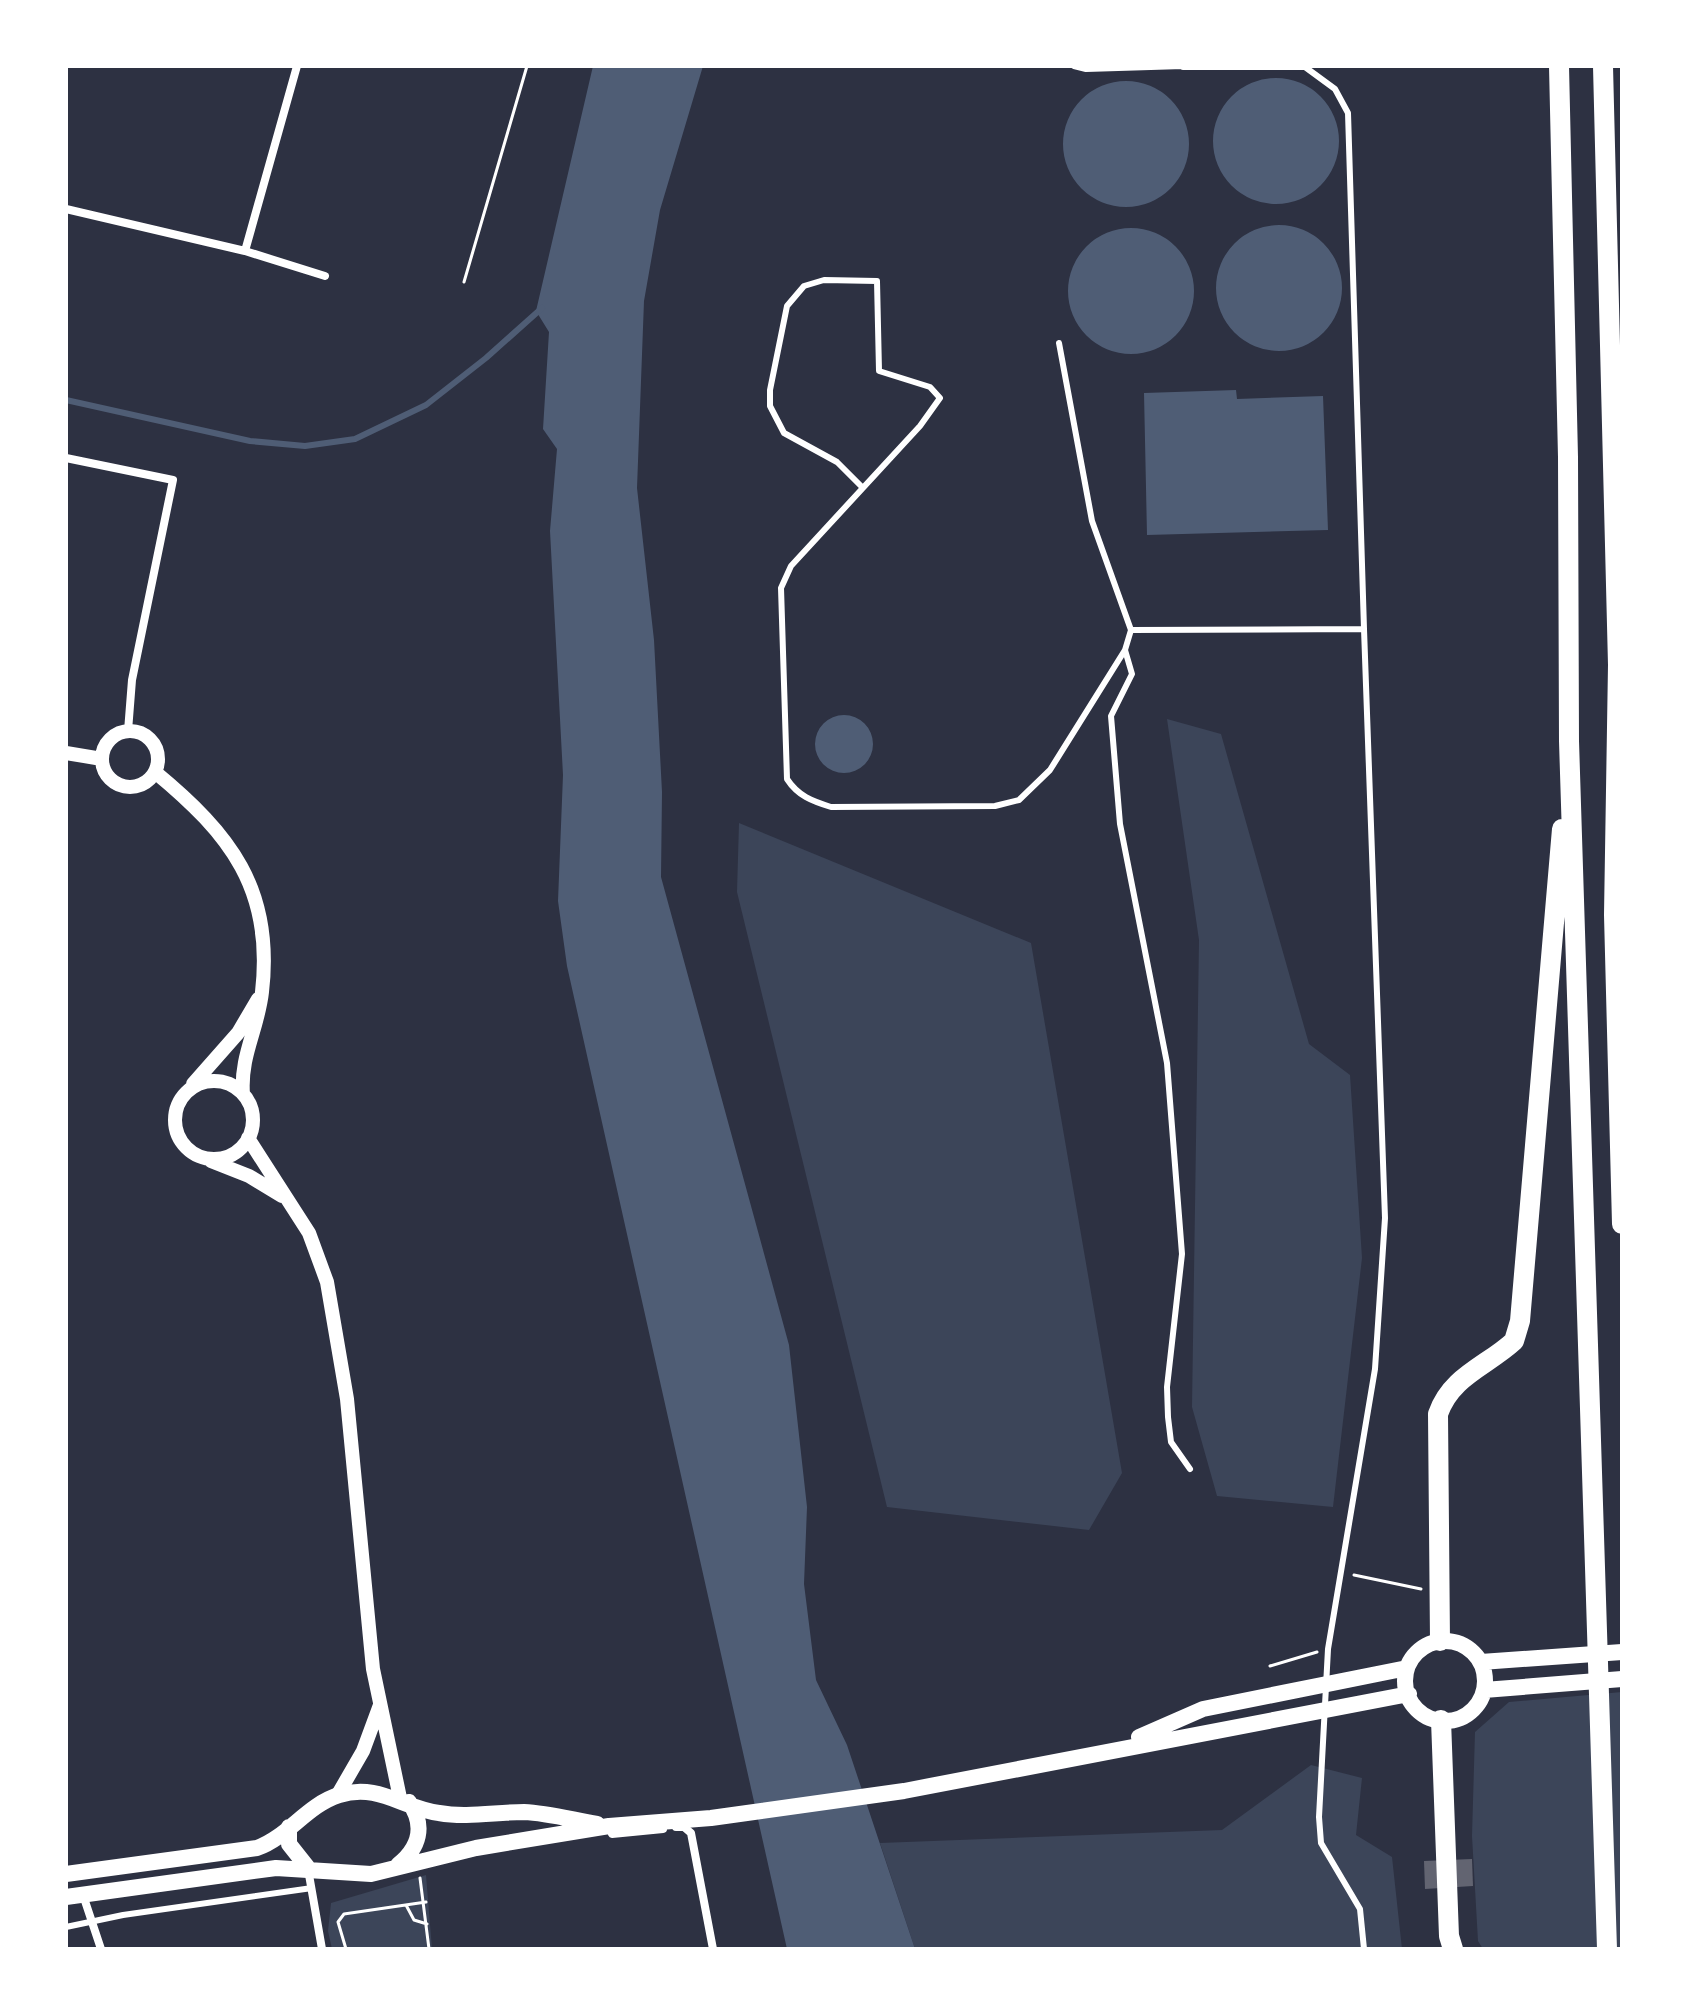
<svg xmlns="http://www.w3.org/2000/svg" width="1688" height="2015" font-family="'Source Serif 4',serif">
  <rect width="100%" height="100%" fill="#2d3142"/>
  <path fill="#3c4559" d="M1167 719 1221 734 1309 1044 1350 1075 1362 1258 1333 1507 1217 1496 1192 1407 1199 940Z
    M739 823 1031 943 1122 1473 1089 1530 887 1507 737 892Z
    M1622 1692V1949H1483L1478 1941 1472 1836 1475 1732 1509 1702Z
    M1311 1765 1362 1778 1356 1835 1392 1857 1402 1949H915L880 1843 1222 1830Z
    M426 1875 432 1949H332L328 1931 331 1903Z"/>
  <path fill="#4f5d75" d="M593 66H703L660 210 644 301 637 488 654 640 662 792 661 877 789 1345 807 1507 804 1584 816 1680 847 1745 915 1949H787L567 966 558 901 563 775 550 531 557 449 543 429 549 332 536 311Z
    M1213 141a63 63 0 1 1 126 0a63 63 0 1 1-126 0Z
    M1063 144a63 63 0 1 1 126 0a63 63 0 1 1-126 0Z
    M1216 288a63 63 0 1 1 126 0a63 63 0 1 1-126 0Z
    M1068 291a63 63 0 1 1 126 0a63 63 0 1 1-126 0Z
    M1236 390 1237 399 1323 396 1328 530 1147 535 1144 393Z
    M815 744a29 29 0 1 1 58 0a29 29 0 1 1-58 0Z"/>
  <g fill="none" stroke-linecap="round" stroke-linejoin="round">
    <path stroke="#4f5d75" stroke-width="6" d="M66 400 250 441 305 446 355 439 426 405 486 358 542 308"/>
  </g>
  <path fill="#626471" d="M1472 1859 1473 1886 1425 1889 1424 1861Z"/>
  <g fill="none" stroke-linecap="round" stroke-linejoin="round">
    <path stroke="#fff" stroke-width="3" d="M464 282 527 66
      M1354 1575 1421 1589
      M1270 1666 1317 1652
      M420 1878 429 1949
      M406 1905 414 1920 427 1924
      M346 1949 338 1922 344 1914 426 1902"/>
    <path stroke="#fff" stroke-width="6" d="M1074 66 1086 69 1183 66
      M1183 67H1305L1335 89 1348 113 1364 629
      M1059 343 1092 521 1131 630 1364 629 1385 1218 1375 1369 1328 1649 1319 1817 1321 1843 1360 1909 1364 1949
      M862 487 837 462 784 433 770 406V390L787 306 804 286 824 280 877 281 879 371 930 387 940 398 920 426 791 566 781 588 787 779C798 796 812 801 831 807L995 806 1019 800 1050 770 1125 650 1131 630
      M1125 650 1132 674 1111 716 1120 824 1167 1063 1182 1254 1167 1387 1168 1417 1171 1442 1190 1469
      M66 1927 123 1915 312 1888"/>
    <path stroke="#fff" stroke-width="8" d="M66 209 245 251 325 276
      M245 251 297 66
      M66 458 173 480 132 680 128 731
      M609 1827 612 1834 663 1829
      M676 1827H684L691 1833 713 1949
      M308 1869 322 1949
      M83 1895 101 1949"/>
    <path stroke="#fff" stroke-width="14" d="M102 759a28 28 0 1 1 56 0a28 28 0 1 1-56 0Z
      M66 753 102 759
      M155 772C230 834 274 889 262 992 258 1029 240 1056 243 1094
      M175 1120a39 39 0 1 1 78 0a39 39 0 1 1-78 0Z
      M193 1084 238 1033 258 999
      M248 1138 309 1233 327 1282 347 1399 373 1669 400 1798
      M211 1161 249 1176 282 1196
      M337 1796 363 1751 380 1705"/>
    <path stroke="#fff" stroke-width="16" d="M1405 1681a40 40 0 1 1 80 0a40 40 0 1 1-80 0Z
      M1481 1662 1622 1652
      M1484 1690 1622 1679
      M1139 1737 1203 1709 1407 1668
      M289 1827V1844L308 1868
      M398 1865C419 1848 426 1826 409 1802
      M66 1874 257 1848C288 1837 307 1805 339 1795 379 1783 402 1808 439 1813 467 1818 496 1812 524 1812 548 1813 573 1820 597 1824
      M66 1897 276 1868 371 1874 476 1848 609 1826 711 1818 904 1791 1409 1694"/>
    <path stroke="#fff" stroke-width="20" d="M1559 66 1568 457 1569 741 1607 1949
      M1603 66 1618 665 1614 915 1622 1224
      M1440 1641 1438 1414C1451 1376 1487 1366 1514 1341L1520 1321 1562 829
      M1441 1720 1449 1936 1453 1949"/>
  </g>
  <rect width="1688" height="2015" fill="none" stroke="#ffffff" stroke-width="136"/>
</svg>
